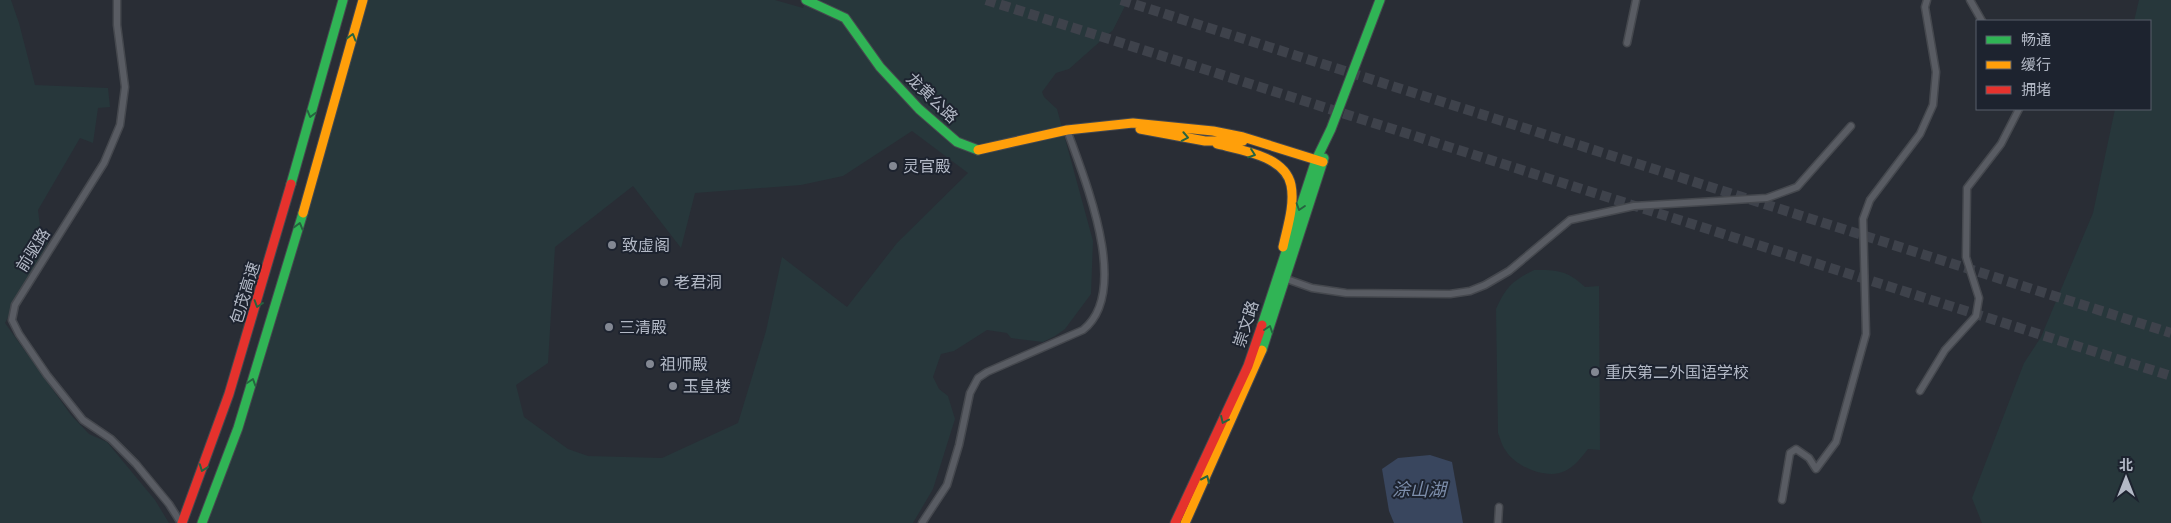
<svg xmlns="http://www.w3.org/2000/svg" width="2171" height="523" font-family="Montserrat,'Noto Sans SC',sans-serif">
  <rect width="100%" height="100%" fill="#292d35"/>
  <path fill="#27373b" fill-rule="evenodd" d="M0 0H11L19 23 35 85 108 88 110 107 98 108 93 143 80 138 38 210 41 234 50 239 20 293 5 323 71 415 89 434 107 442 155 500 169 523H0Z
    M369 0H775L803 8 806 0H1128L1113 30 1069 69 1056 73 1042 92 1044 97 1057 109 1093 241 1091 294 1065 329 1055 336 1043 342 1011 338 1007 333 987 330 954 351 941 354 933 377 939 389 948 396 955 419 933 489 913 523H202ZM912 131 968 173 897 243 847 307 782 257 766 331 738 423 662 458 588 456 568 449 524 417 516 385 548 363 555 247 633 186 681 248 695 193 801 185 843 176Z
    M2139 0H2171V523H1982L1972 498 2024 363 2041 337 2093 213 2115 109H2150V21H2134Z
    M1534 270C1557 270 1567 270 1585 287L1599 286 1600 450 1588 449C1581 458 1575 466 1565 471 1547 480 1516 467 1506 451 1502 446 1500 438 1498 433L1496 309C1506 287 1512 281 1534 270Z"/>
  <path fill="#39465e" d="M1430 455 1452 462 1463 523H1394L1389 511 1382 469 1398 458Z"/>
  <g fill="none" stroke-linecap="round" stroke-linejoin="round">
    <path stroke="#3e424b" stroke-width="10" stroke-dasharray="10 5" stroke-linecap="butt" d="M986 0 2171 376
      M1121 0 2171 333"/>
    <defs>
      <path id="street" d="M117 0V25L125 87 120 125 104 163 15 305 12 320 19 334 47 375 83 420 111 439 136 464 169 504 181 523
        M1970 0 1982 21
        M1627 43 1636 0
        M1281 277 1312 288 1346 293 1450 294 1470 291 1485 285 1509 271 1570 220 1634 206 1767 198 1797 187 1851 126
        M1920 391 1945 350 1976 316 1979 298 1966 257 1967 188 2001 144 2019 109
        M1782 500 1790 453 1796 449 1809 458 1816 469 1836 442 1866 334 1863 219 1870 200 1920 134 1933 105 1936 72 1925 7 1927 0
        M922 523 947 485 959 445 970 393 978 378 987 372 1083 330C1132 291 1084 178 1067 130
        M1498 523 1499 507"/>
      <path id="fast" d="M806 0 845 18 880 67 919 109 957 142 978 150
        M291 184 343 0
        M1262 325 1316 160 1331 129 1380 0
        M1262 350 1324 158
        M202 523 238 428 303 213"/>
      <path id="slow" d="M1140 129 1205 141H1243
        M1217 144C1241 150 1285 156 1291 185 1295 205 1287 228 1283 247
        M978 150 1067 130 1133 123 1213 131 1243 137 1323 162
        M303 213 363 0
        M1185 523 1262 350"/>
      <path id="jam" d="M182 523 229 394 291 184
        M1175 523 1248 366 1262 325"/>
    </defs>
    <use href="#street" stroke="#45484e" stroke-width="9"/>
    <use href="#fast" stroke="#45484e" stroke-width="11"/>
    <use href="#slow" stroke="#45484e" stroke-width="11"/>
    <use href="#jam" stroke="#45484e" stroke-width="11"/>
    <use href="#street" stroke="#595c63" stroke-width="6"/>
    <use href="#fast" stroke="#30b455" stroke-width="9"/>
    <use href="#slow" stroke="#ff9f0a" stroke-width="9"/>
    <use href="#jam" stroke="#e5322d" stroke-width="9"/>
  </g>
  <defs><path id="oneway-chevron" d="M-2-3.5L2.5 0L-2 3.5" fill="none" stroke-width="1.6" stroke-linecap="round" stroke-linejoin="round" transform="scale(1.25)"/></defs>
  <g stroke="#266440">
    <use href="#oneway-chevron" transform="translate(352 37) rotate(-74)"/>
    <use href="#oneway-chevron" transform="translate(311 114) rotate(105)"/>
    <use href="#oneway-chevron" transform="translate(1185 137) rotate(11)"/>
    <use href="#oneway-chevron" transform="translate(1252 154) rotate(19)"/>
    <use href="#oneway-chevron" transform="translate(1300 207) rotate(108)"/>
    <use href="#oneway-chevron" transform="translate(299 226) rotate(-75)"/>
    <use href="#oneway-chevron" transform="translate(258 304) rotate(108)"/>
    <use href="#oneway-chevron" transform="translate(1269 329) rotate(-72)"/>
    <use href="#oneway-chevron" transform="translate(252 382) rotate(-72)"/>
    <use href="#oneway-chevron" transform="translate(1224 420) rotate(115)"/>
    <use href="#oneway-chevron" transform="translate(203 468) rotate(110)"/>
    <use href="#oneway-chevron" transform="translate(1206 479) rotate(-66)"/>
  </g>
  <g fill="#838893" stroke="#1d232f" stroke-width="2">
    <circle cx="893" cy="166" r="5"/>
    <circle cx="612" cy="245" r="5"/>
    <circle cx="664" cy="282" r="5"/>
    <circle cx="609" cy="327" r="5"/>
    <circle cx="650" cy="364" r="5"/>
    <circle cx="1595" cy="372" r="5"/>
    <circle cx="673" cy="386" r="5"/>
  </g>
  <g text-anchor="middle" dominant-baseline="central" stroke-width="4" stroke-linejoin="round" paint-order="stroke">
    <g font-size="16" fill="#b3b9c6" stroke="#1d232f">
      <text transform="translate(932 98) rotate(44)">龙黄公路</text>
      <text transform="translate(33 250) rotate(-58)">前驱路</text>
      <text transform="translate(245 293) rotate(-73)">包茂高速</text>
      <text transform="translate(1246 324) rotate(-72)">崇文路</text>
    </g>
    <g font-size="16" fill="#b3b9c6" stroke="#1d232f" text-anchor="start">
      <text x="903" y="166">灵官殿</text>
      <text x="622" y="245">致虚阁</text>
      <text x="674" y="282">老君洞</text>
      <text x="619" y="327">三清殿</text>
      <text x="660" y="364">祖师殿</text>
      <text x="1605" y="372">重庆第二外国语学校</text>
      <text x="683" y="386">玉皇楼</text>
    </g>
    <g font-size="18" font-style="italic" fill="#7d8eab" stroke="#1d232f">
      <text x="1419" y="490">涂山湖</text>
    </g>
  </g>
  <rect x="1976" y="20" width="175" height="90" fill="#1d232f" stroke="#595f6b"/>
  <rect x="1986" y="36" width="25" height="8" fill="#30b455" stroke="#595f6b"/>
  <text x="2021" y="45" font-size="15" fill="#b3b9c6">畅通</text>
  <rect x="1986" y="61" width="25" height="8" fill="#ff9f0a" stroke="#595f6b"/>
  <text x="2021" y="70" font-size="15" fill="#b3b9c6">缓行</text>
  <rect x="1986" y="86" width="25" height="8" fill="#e5322d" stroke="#595f6b"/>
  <text x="2021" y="95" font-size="15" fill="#b3b9c6">拥堵</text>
  <g transform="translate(2126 478)" stroke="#1d232f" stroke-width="4" paint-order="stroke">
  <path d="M0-4L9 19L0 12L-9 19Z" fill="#b3b9c6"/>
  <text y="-8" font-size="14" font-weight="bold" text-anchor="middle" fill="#b3b9c6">北</text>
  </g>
</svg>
